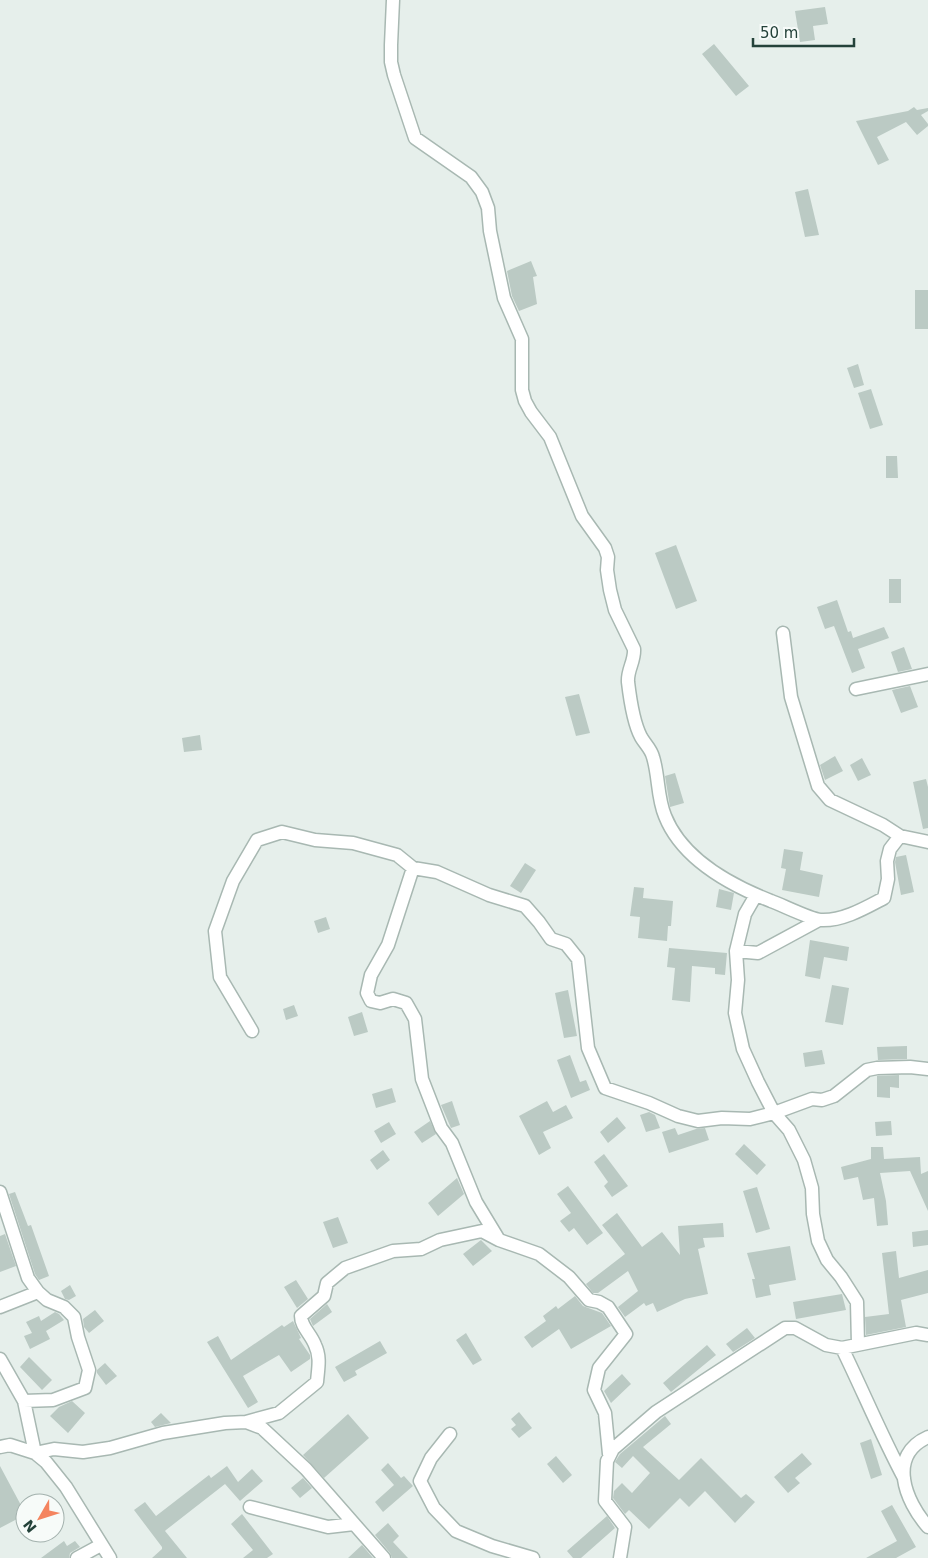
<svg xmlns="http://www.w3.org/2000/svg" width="928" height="1558" font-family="'DejaVu Sans',sans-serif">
  <rect width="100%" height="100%" fill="#e6efeb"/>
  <path fill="#bbcac4" d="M825 7 828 24 813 26 815 40 800 42 795 11Z
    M714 44 749 86 736 96 702 54Z
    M914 107 917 110 928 108V111L921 115 928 124V126L917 135 906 122 877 137 889 160 878 165 856 121 908 111Z
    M808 189 819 235 805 237 795 192Z
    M531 261 537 276 533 277 537 304 519 311 512 296 507 271Z
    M915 290H928V329H915Z
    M858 364 864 385 854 388 847 368Z
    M871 389 883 425 870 429 858 393Z
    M886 456H897L898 478H886Z
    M676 545 697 601 676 609 655 553Z
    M889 579H901V603H889Z
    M837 600 848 632 851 631 853 638 884 627 889 638 858 649 865 668 852 673 834 626 825 629 817 607Z
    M904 647 912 669 898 672 891 652Z
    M910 686 918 707 901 713 892 690Z
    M579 694 590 733 576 736 565 697Z
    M200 735 202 750 184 752 182 738Z
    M835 756 843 771 825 780 820 765Z
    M862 758 871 775 858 781 850 765Z
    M675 773 684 803 670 807 665 776Z
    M926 779 928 787V828L923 829 913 782Z
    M784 849 803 852 800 870 823 875 819 897 782 890 786 869 781 868Z
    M906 855 914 892 901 895 895 862 896 857Z
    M525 863 536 870 521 893 510 886Z
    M634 887 644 888 643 898 673 901 671 926H668L667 941 638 938 640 917 630 916Z
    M719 889 734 893 731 910 716 907Z
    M326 917 330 929 318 933 314 921Z
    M810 940 849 947 847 961 824 957 820 979 805 976Z
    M669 948 727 953 725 975 715 974V968L692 966 690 1002 672 1000 675 968 667 967Z
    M832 985 849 988 843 1025 825 1022Z
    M568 990 577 1036 564 1038 555 993Z
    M294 1005 298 1016 286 1020 283 1009Z
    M362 1012 368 1032 354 1036 348 1017Z
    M907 1046V1059L878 1060 877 1047Z
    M822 1050 825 1064 805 1067 803 1053Z
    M570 1055 580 1082 586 1080 590 1090 571 1098 557 1060Z
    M899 1075V1088L890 1087V1098L877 1097V1076Z
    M392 1088 396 1102 376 1108 372 1094Z
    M452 1101 460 1125 451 1128 441 1105Z
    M547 1101 553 1112 566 1105 573 1118 543 1132 551 1148 539 1155 519 1116Z
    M649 1112 655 1115 660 1128 646 1132 640 1115Z
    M617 1117 626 1128 608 1143 600 1132Z
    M430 1121 436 1134 422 1143 414 1132Z
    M891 1121 892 1135 876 1136 875 1122Z
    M389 1122 396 1134 381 1143 374 1131Z
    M675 1128 678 1135 696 1129 705 1128 709 1140 669 1153 662 1132Z
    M744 1144 766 1165 757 1175 735 1154Z
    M871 1147H883L884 1159 920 1157 921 1174 928 1171V1211L910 1171 880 1173 886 1201 888 1225 877 1226 874 1198 863 1200 858 1177 844 1180 841 1167 871 1159Z
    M383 1150 390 1160 377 1170 370 1160Z
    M604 1154 628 1186 612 1197 604 1186 608 1182 594 1162Z
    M457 1178 464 1194 438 1216 428 1203Z
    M568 1186 603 1233 587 1245 574 1228 569 1232 560 1221 571 1213 557 1194Z
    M757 1187 770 1229 756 1233 743 1191Z
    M15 1192 28 1226 31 1225 49 1276 39 1280 35 1274 9 1194Z
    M617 1213 642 1247 662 1232 680 1255 678 1226 723 1223 724 1237 703 1238 705 1247 698 1249 708 1294 685 1299 657 1312 653 1303 646 1306 644 1303 625 1317 618 1307 638 1291 628 1271 598 1293H593L586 1284 625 1254 602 1225Z
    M338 1217 348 1243 333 1248 323 1222Z
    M928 1230V1245L913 1247 912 1232Z
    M5 1234 16 1266 0 1272V1236Z
    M481 1240 492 1251 473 1266 463 1254Z
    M790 1246 796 1280 769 1285 771 1295 756 1298 752 1279H755L747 1253Z
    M896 1251 899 1278 928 1270V1293L901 1300 906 1327 866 1335 865 1317 889 1314 882 1253Z
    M296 1280 308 1299 297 1308 284 1287Z
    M70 1285 76 1296 69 1300 65 1299 61 1291Z
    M842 1294 846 1310 796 1319 793 1302Z
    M575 1296 583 1306 602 1313 611 1326 571 1349 559 1329 532 1348 524 1337 546 1321 543 1316 556 1306 558 1309Z
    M327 1304 332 1312 313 1326 310 1319Z
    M95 1310 104 1321 89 1333 84 1327 83 1319Z
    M55 1312 59 1314 64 1320 46 1331 50 1339 30 1349 24 1336 32 1333 26 1322 39 1316 41 1321Z
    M293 1321 301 1338 299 1339 310 1355V1359L291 1372 279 1355 243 1376 258 1402 248 1408 207 1342 218 1336 231 1360 282 1325 284 1327Z
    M747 1328 755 1338 733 1352 726 1344Z
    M466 1333 482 1360 473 1365 456 1340Z
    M380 1341 387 1353 355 1371 357 1375 344 1382 335 1367Z
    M707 1345 716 1355 671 1392 663 1383Z
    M29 1357 52 1380 42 1390 20 1367Z
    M105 1363 117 1376 106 1385 97 1373V1370Z
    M622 1374 631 1384 611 1403 604 1391Z
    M72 1401 85 1413 68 1433 50 1416 59 1407Z
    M519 1412 532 1428 519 1438 511 1429 516 1425 511 1419Z
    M161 1413 171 1423 155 1427 151 1422Z
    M348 1414 369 1438 324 1478 303 1455Z
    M665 1416 671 1424 643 1447 679 1480 701 1458 741 1498 746 1494 755 1502 735 1523 705 1491 689 1507 680 1498 649 1529 629 1510 625 1514 613 1498 614 1491 622 1483 632 1493 650 1473 633 1456 622 1468 615 1462 620 1454Z
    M871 1439 882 1475 871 1479 860 1443Z
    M802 1453 812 1464 795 1478 800 1483 788 1493 774 1477Z
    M556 1456 572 1475 563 1483 547 1464Z
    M388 1463 401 1478 404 1476 413 1486 383 1512 375 1502 394 1485 381 1470Z
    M0 1466 23 1509 16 1512 19 1518 0 1528Z
    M227 1466 238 1482 252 1469 263 1481 240 1501 225 1484 166 1530 165 1531 187 1558H152L162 1549V1547L134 1510 145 1502 156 1516 209 1475 211 1478Z
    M303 1478 312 1488 300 1498 291 1488Z
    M892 1505 916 1547 896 1558H866L897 1541 881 1511Z
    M242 1514 273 1554 267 1558H243L253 1550 231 1524Z
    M607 1516 615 1528 581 1558H573L567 1551Z
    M388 1523 399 1536 393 1542 408 1558H392L390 1553 375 1535Z
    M64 1541 67 1546 75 1541 80 1547 70 1553 69 1558H41Z
    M362 1545 373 1558H348Z"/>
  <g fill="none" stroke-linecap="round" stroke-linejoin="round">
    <defs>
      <path id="minor" d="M393 0 391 45V62L394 75 415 138 471 177 482 192 488 208 490 231 504 298 522 339V390L525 401 531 412 550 437 582 516 605 548 608 557 607 570 610 590 615 610 634 649C635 661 627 670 628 682 630 699 633 722 641 737 645 744 651 749 653 757 659 776 657 797 665 816 682 859 730 885 771 901 782 905 812 920 821 920 843 921 865 908 884 898L888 879 887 861 890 849 900 836 928 842
        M783 633 791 697 818 786 830 800 883 825 900 836
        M856 689 928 674
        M413 868 388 945 371 975 367 993 371 1001 380 1003 393 999 406 1003 415 1019 422 1079 441 1128 452 1143 476 1202 499 1240
        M756 895 745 914 736 951 738 980 735 1013 743 1049 758 1082 774 1113 789 1130 804 1160 812 1188 813 1214 818 1241 827 1260 841 1277 857 1302 858 1344
        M736 951 758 953 819 920
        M252 1031 220 977 215 931 233 881 257 840 282 832 315 840 353 843 397 855 413 868 437 872 489 895 525 906 539 922 551 939 566 944 578 959 588 1048 605 1088 649 1103 678 1116 698 1121 722 1118 750 1119 774 1113 812 1099 822 1100 834 1096 867 1070 877 1068 910 1067 928 1069
        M0 1192 28 1278 38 1292 47 1300 64 1307 74 1317 78 1337 89 1370 85 1388 53 1400 24 1401
        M0 1307 38 1292
        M842 1348C863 1391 881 1435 904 1478
        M0 1359 24 1401 35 1453 46 1462 66 1487 110 1558
        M246 1422 279 1413 317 1382C318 1369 321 1357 315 1345 311 1334 301 1327 301 1316L324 1296 327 1283 345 1268 393 1251 421 1249 440 1240 482 1231 499 1240 539 1254 569 1277 589 1300 599 1302 608 1307 626 1334 599 1368 594 1390 605 1413 609 1454
        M450 1434 431 1458 420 1481 434 1508 456 1531 492 1546 533 1558
        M928 1437C887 1455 905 1501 928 1527
        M0 1447 10 1445 35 1453 54 1449 83 1452 110 1448 163 1433 225 1423 246 1422 262 1428 306 1469 384 1558
        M250 1507 328 1527 354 1524
        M77 1558 101 1545
        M620 1558 625 1527 605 1501 607 1461 613 1449 656 1412 785 1328H795L826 1345 842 1348 916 1333 928 1335"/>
    </defs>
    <use href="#minor" stroke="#a8b8b2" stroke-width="15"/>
    <use href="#minor" stroke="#fff" stroke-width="12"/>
  </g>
  <g transform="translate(40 1518) rotate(231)"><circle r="24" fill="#f7fbf9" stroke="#a3b1ad"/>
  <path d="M0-4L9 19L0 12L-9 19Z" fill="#f4845f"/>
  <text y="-8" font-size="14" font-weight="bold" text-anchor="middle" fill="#24423a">N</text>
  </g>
  <path d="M753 38v8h101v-8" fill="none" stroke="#24423a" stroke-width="2.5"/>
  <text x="760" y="38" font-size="15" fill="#24423a" stroke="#f7fbf9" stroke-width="4" paint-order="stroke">50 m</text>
</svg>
